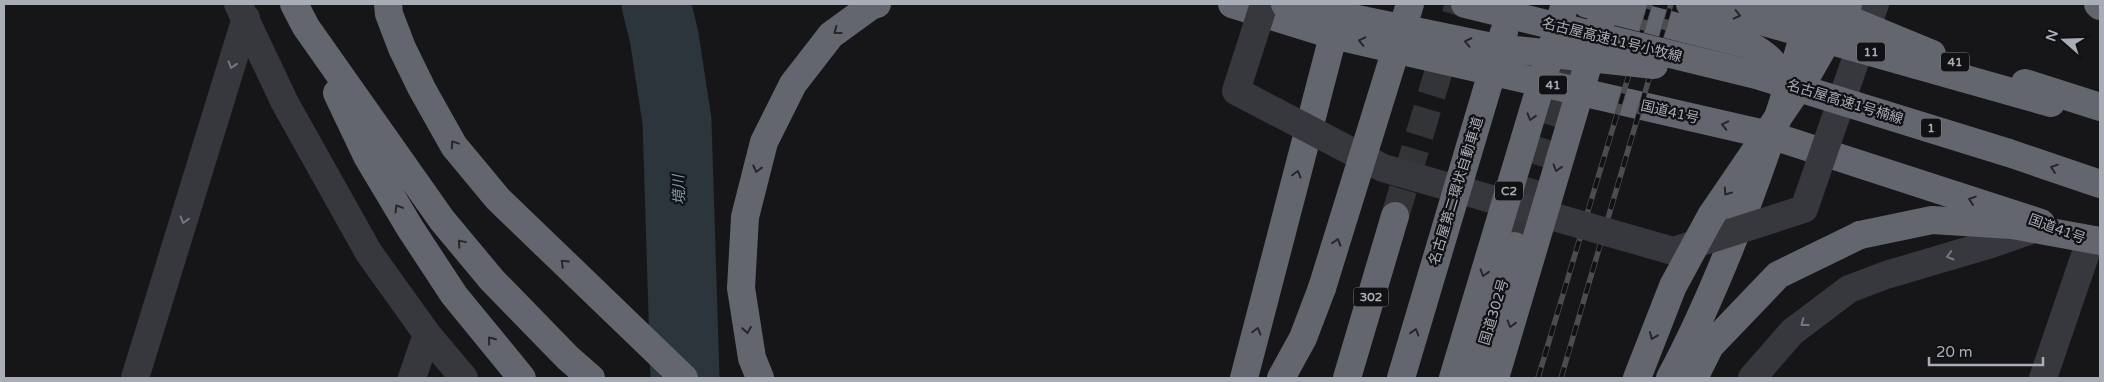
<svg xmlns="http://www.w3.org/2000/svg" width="2104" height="382" font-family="'Varela Round','Noto Sans JP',sans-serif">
  <rect width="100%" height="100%" fill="#161618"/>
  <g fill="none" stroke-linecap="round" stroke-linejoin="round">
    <path stroke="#2c353c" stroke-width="69" d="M656 4 664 36 677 121 685 378"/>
    <path stroke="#333438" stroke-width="28" stroke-dasharray="28 14" stroke-linecap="butt" d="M1395 216 1459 4
      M1514 246 1586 4"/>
    <path stroke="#37383d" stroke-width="28" d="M238 4 285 103 369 253 427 334 464 378
      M135 378 246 18
      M412 378 427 334
      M1752 378 1792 332 1849 289 1886 275 1991 244 2043 226
      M2043 378 2090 241"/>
    <path stroke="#63666e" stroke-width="28" d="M294 4 306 27 442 220 492 280 568 358 591 378
      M388 4 389 14 402 48 422 89 454 146 498 199 684 378
      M1232 4 1333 35 1773 136 2041 223
      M1587 4 1749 45C1775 59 1778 67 1785 95
      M1758 4 1827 22
      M2098 4 2100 6
      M2025 83 2100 107
      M337 93 367 156 410 228 454 295 522 378
      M760 378 752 358 741 288 745 217 764 142 793 84 831 35 871 6 877 4
      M1244 378 1338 17
      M1281 378 1303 338 1322 288
      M1347 378 1395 216
      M1474 378 1514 246
      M1670 378C1701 321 1725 262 1748 202 1772 137 1795 71 1812 4
      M1694 378 1710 346 1778 275 1860 235"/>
    <defs>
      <path id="rail" d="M1538 378 1650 4
        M1561 378 1671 4"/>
    </defs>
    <use href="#rail" stroke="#4a4c52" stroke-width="5.5"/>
    <use href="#rail" stroke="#111113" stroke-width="4" stroke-dasharray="11" stroke-linecap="butt"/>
    <path stroke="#37383d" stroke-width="28" d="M1264 4 1236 91 1383 168 1673 251 1804 209 1875 4"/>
    <path stroke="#63666e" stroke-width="28" d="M1285 4 1497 48 1654 65
      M1465 4 1760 76 2009 153 2100 184
      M1690 4 1764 22 2051 103
      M1811 4 1932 54
      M1860 235 1932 220 2012 225 2100 241
      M1322 288 1410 4
      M1401 378 1504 32
      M1453 378 1565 4
      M1495 378 1606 4
      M1637 378 1673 286 1711 216 1809 72 1848 4"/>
  </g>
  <defs><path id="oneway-chevron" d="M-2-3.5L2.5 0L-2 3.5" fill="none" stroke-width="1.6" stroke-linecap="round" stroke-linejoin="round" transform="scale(1.25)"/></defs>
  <g stroke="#26262a">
    <use href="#oneway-chevron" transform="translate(1737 15) rotate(14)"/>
    <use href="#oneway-chevron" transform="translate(837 31) rotate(143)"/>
    <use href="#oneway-chevron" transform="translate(1362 41) rotate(-167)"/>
    <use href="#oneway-chevron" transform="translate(1468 42) rotate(-168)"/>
    <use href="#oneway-chevron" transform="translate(1531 117) rotate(107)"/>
    <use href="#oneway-chevron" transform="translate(1725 125) rotate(-167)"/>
    <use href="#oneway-chevron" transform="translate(454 144) rotate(-124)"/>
    <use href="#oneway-chevron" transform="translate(1557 168) rotate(107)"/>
    <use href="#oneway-chevron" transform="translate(2054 168) rotate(-161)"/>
    <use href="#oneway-chevron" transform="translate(757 169) rotate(104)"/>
    <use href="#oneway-chevron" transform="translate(1297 174) rotate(-75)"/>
    <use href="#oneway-chevron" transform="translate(1727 192) rotate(125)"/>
    <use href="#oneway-chevron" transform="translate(1972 200) rotate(-162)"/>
    <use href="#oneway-chevron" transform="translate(398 208) rotate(-121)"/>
    <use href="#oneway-chevron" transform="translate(1337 242) rotate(-73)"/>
    <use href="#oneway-chevron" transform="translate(461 243) rotate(-130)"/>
    <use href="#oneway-chevron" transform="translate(564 263) rotate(-136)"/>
    <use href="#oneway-chevron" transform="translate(1484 273) rotate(107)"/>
    <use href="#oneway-chevron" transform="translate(1511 324) rotate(107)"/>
    <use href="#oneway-chevron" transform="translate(747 330) rotate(81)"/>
    <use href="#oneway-chevron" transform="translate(1257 331) rotate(-75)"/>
    <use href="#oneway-chevron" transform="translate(1415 332) rotate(-73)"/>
    <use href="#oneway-chevron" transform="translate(1653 336) rotate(112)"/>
    <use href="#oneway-chevron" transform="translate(491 340) rotate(-129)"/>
  </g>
  <g stroke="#757881">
    <use href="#oneway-chevron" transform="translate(232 65) rotate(107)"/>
    <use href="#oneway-chevron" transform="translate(184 220) rotate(107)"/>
    <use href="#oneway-chevron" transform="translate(1950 256) rotate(164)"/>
    <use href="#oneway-chevron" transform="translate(1804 323) rotate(143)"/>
  </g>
  <g text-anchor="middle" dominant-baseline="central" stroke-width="4.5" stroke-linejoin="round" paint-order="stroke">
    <g fill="#111113" stroke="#7b7e86" stroke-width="1">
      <rect x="1857" y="42.5" width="28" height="19" rx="4"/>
      <rect x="1941" y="52.5" width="28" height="19" rx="4"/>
      <rect x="1539" y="75.5" width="28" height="19" rx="4"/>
      <rect x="1921" y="118.5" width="20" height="19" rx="4"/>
      <rect x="1495" y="181.5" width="28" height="19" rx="4"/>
      <rect x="1353.5" y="287.5" width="35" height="19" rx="4"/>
    </g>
    <g font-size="12" font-weight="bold" fill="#a8adb8">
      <text x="1871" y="52">11</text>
      <text x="1955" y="62">41</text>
      <text x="1553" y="85">41</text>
      <text x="1931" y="128">1</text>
      <text x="1509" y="191">C2</text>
      <text x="1371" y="297">302</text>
    </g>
    <g font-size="14" fill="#a8adb8" stroke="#111113">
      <text transform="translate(1612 40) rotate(14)">名古屋高速11号小牧線</text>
      <text transform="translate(1845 102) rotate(17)">名古屋高速1号楠線</text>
      <text transform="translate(1670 112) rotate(13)">国道41号</text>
      <text transform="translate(1456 191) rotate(-73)">名古屋第二環状自動車道</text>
      <text transform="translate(2057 229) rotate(20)">国道41号</text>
      <text transform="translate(1494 312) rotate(-73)">国道302号</text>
    </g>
    <g font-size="15" font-style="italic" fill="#7f9bb3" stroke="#111113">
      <text transform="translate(679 190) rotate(-92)">境川</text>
    </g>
  </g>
  <rect width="2104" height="382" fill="none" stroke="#a8adb8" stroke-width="10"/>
  <g transform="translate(2064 40) rotate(290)" stroke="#111113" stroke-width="4" paint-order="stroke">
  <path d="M0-4L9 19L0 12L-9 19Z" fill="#a8adb8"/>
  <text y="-8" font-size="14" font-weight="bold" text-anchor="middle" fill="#a8adb8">N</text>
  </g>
  <path d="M1929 357v8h114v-8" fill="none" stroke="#a8adb8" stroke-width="2.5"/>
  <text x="1936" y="357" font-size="15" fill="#a8adb8" stroke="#111113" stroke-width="4" paint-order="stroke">20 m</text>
</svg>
